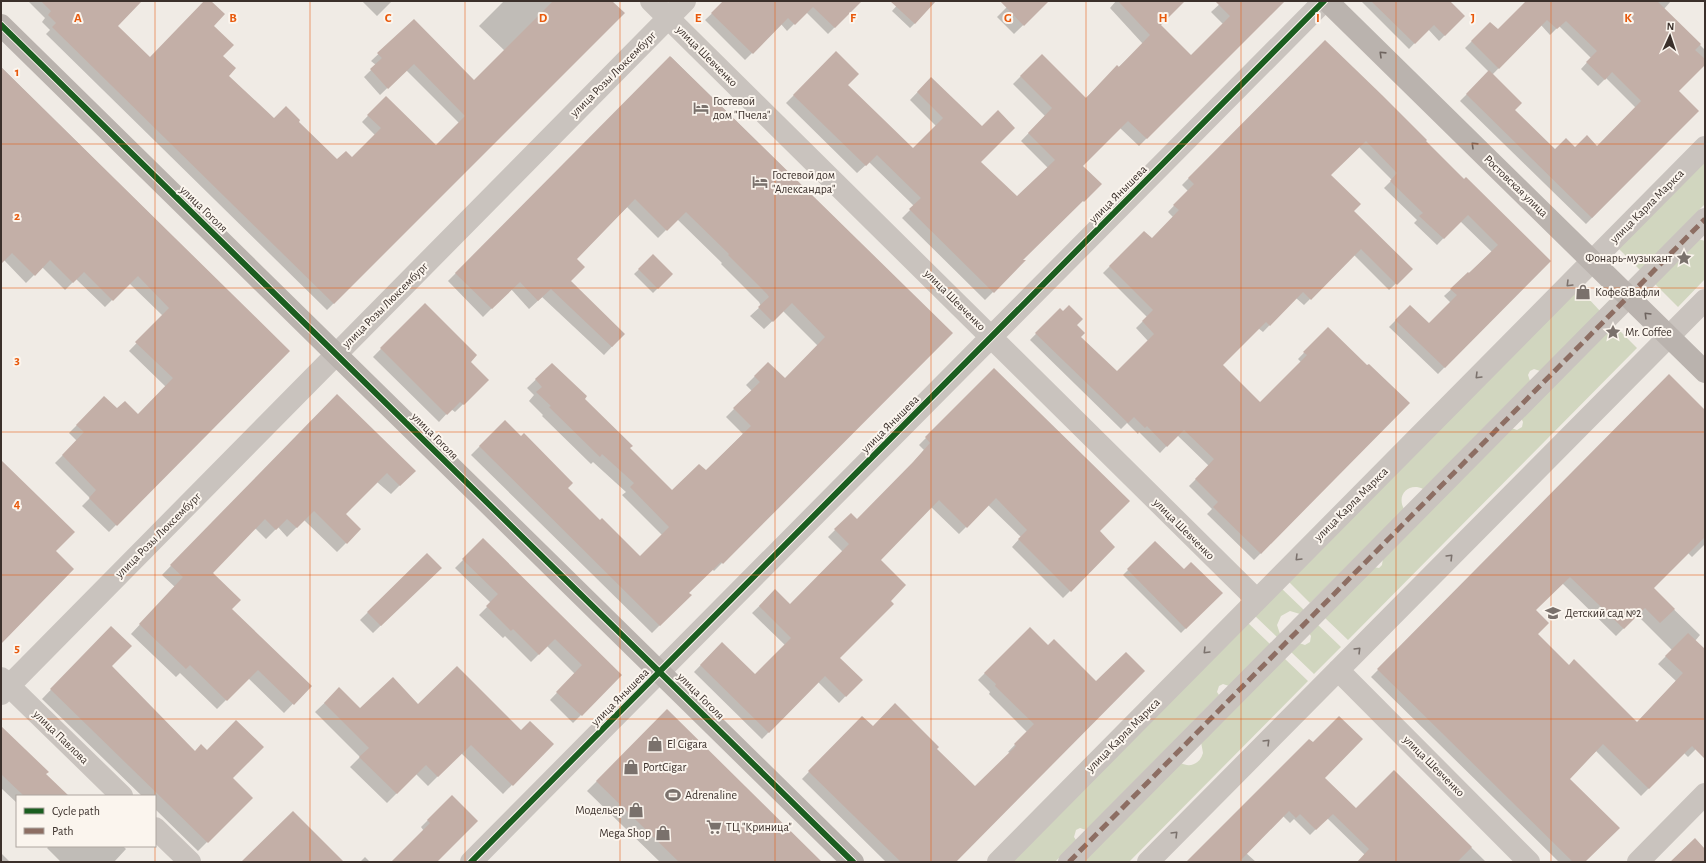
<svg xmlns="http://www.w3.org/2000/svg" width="1706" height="863" font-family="'Alegreya Sans',sans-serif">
  <rect width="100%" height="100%" fill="#f0ebe5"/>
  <path fill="#d1d6bf" d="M1705 159V204L1640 270 1618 248Z
    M1698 239 1705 241V279L1678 307 1654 283Z
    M1576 290 1585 299 1587 297 1600 311 1540 371 1534 369 1530 371 1528 375 1530 381 1423 489C1409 482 1396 495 1404 509L1310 603 1288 581Z
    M1607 331 1614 337 1620 331 1637 348 1348 640 1324 617 1373 567 1379 568 1382 565 1383 558 1511 428 1517 430 1522 427 1523 422 1521 418Z
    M1281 588 1304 610 1300 614 1290 611 1281 616 1277 625 1280 634 1277 637 1254 615Z
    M1247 622 1270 644 1229 686 1223 684 1219 686 1217 692 1219 695 1086 830 1080 828 1076 830 1074 837 1076 840 1055 862H1010Z
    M1317 624 1341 647 1314 674 1290 651 1299 643 1305 645 1310 642 1311 636 1309 633Z
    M1284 658 1308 681 1129 862H1083L1181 763C1190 768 1200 764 1203 753L1201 742Z"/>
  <path fill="#0003" fill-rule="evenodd" d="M28 1H126L116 26 150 59 205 1H210L212 26 227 76 274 119 298 122 337 161 352 158 375 135 362 122 386 97 436 146 459 123 406 70 380 95 364 77 376 65 371 61 413 21 474 81 505 51 479 26 504 1H611L623 14 327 310 46 34 50 30 42 22 45 18Z
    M362 1H392L377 16Z
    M725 1H861L828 34 806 12 787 31 781 24 745 60 705 20Z
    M901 1H919L915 23 910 28 892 11Z
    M1013 1H1048L1014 34 997 17Z
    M1116 1H1183L1159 25 1191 56 1223 24 1211 12 1223 1H1279L1281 3 1139 146 1120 128 1082 166 1100 184 1020 260 1024 261 985 300 902 218 914 206 869 162 857 173 786 103 836 53 847 85 913 150 936 126 910 100 931 78 980 162 1017 198 1048 168 1021 141 1045 116 1013 84 1042 55 1085 99 1143 44 1110 8Z
    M1361 1H1448L1464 16 1439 41 1428 29 1409 49Z
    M1534 1H1671L1664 9 1705 50V64L1678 91 1698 111 1586 224 1460 101 1489 72 1465 48 1490 23 1498 30ZM1541 25 1550 35 1559 26 1591 58 1581 69 1598 86 1606 78 1636 108 1597 147 1555 151 1513 110 1492 75Z
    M1325 41 1424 141 1549 261 1438 374 1389 327 1410 306 1429 325 1451 303 1444 296 1492 252 1460 221 1437 245 1414 223 1417 220 1384 188 1392 180 1359 147 1330 175 1352 211 1411 269 1389 290 1354 255 1304 305 1296 298 1263 332 1258 328 1222 365 1260 403 1301 362 1298 359 1328 328 1367 367 1408 403 1254 560 1207 514 1212 509 1189 486 1209 466 1177 435 1160 453 1139 432 1138 434 1127 423 1121 429 1030 340 1060 309 1076 325 1080 337 1117 373 1148 341 1136 328 1147 317 1103 273 1144 232 1152 240 1173 217 1168 212 1188 191 1182 185Z
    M671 57 952 333 714 571 712 569 688 593 690 595 652 633 471 455 505 421 567 488 600 521 640 558 662 535 622 495 626 492 593 462 591 464 542 416 543 415 529 401 534 395 527 388 552 364 629 448 672 491 706 471 743 434 726 417 752 391 746 385 760 371 784 380 818 346 783 311 764 329 750 316 761 306 759 302 721 264 722 263 677 219 658 238 627 207 576 259 569 281 624 334 604 355 542 297 529 309 511 289 483 317 448 281Z
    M1 67 289 351 109 532 82 506 90 498 55 463 77 441 69 433 104 398 117 410 138 415 166 387 129 351 163 316 129 283 105 307 76 279 65 290 42 267 26 283 4 260 1 263Z
    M653 256 672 274 653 293 634 274Z
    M425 304 470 362 488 380 455 412 451 409 439 422 373 357Z
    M994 369 1098 531 1114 547 1063 598 1012 547 1021 537 988 505 959 534 931 507 879 560 839 658 861 680 839 703 818 682 762 739 694 672 722 643 755 675 785 645 752 613 775 591 790 605 843 552 828 537 851 514 857 520 907 470 924 450 919 445Z
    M1669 376 1705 425V544L1692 557 1688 553 1652 588 1700 635 1695 641 1705 650V740L1688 757 1684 753 1641 796 1596 751 1568 779 1584 862H1559L1371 677ZM1562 583 1616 636 1637 615 1672 650 1658 664 1676 681 1637 723 1569 666 1536 634 1535 610Z
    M337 395 414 471 391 494 377 482 345 514 360 529 337 552 304 520 287 537 278 527 266 539 255 528 211 573 230 609 310 686 284 713 248 678 217 709 180 673 176 677 131 634 175 587 162 575Z
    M483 540 621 675 573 723 550 700 575 674 547 646 531 662 505 636 503 638 479 615 491 603 455 568Z
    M1155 543 1184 571 1221 593 1181 633 1123 575Z
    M427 554 440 568 373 633 360 620Z
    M111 627 110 666 195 752 232 778 251 798 198 851 155 809V796H142L42 699Z
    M1030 628 1048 647 1096 682 955 862H886L802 779 862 717 873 728 936 749 975 788 1010 753 1008 752 1027 732 989 694 990 692 978 680Z
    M339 689 360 710 418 705 521 731 552 744 503 794 461 753 428 786 416 774 387 803 350 767 360 757 315 712Z
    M667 711 820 862H660L587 791Z
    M1 743 47 772 24 796H17V803L1 788Z
    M1394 771 1486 862H1358L1365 855 1327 818 1310 835 1294 819 1290 823 1283 816 1246 853 1256 862H1188L1324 778 1356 809Z
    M452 796 436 862H392L424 831 421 827Z
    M49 846H123L126 849 114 862H61L47 848Z
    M1 853 10 862H1Z
    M365 857 370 862H360Z"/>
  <path fill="#c3afa7" d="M41 1H142L118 26 150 57 204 1H211L225 14 214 26 234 45 223 56 236 68 229 76 274 118 286 106 300 120 299 122 337 159 346 151 352 157 381 128 367 115 386 96 436 145 465 116 414 64 388 89 370 69 382 58 377 53 414 19 474 80 553 1H612L625 13 334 304 52 27 56 23 48 15 51 11Z
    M723 1H862L835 28 813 7 795 25 788 18 753 54 711 13Z
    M890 1H936L915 24Z
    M1000 1H1049L1024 26Z
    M1118 1H1185L1161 25 1191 55 1230 16 1215 1H1285L1147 139 1128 121 1083 166 1102 184 1084 202 1083 201 1023 260H1026L994 293 909 209 921 198 877 155 866 166 793 95 836 51 859 74 848 85 913 148 943 118 917 92 931 77 982 126 998 110 1015 128 981 162 1017 196 1055 160 1028 133 1052 108 1020 76 1042 54 1086 98 1117 65 1119 67 1150 35Z
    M1371 1H1450L1465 16 1445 36 1434 25 1415 44Z
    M1526 1H1657L1701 44 1695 50 1705 59V65L1679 91 1699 111 1592 218 1466 94 1489 70 1522 103 1515 110 1555 149 1566 138 1575 147 1587 135 1597 146 1641 101 1612 72 1605 80 1586 62 1597 51 1566 21 1557 29 1547 20 1499 69 1471 41 1490 22 1498 29Z
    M1325 40 1382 95 1427 140 1426 141 1464 179 1466 177 1551 261 1445 368 1395 320 1410 305 1429 323 1457 295 1450 289 1468 272 1469 273 1498 245 1468 215 1444 239 1419 216 1423 213 1390 181 1397 173 1366 141 1331 175 1361 204 1354 211 1413 269 1397 285 1361 249 1311 300 1303 292 1270 326 1266 322 1223 365 1260 402 1307 355 1303 352 1328 327 1367 365 1369 364 1410 403 1261 554 1213 507 1218 502 1195 479 1214 459 1184 430 1167 447 1147 426 1145 428 1134 417 1128 423 1035 333 1060 308 1063 311 1069 305 1083 319 1077 325 1085 333 1081 337 1117 371 1154 334 1142 321 1153 310 1109 266 1144 231 1152 238 1179 210 1173 205 1194 184 1188 178Z
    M670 56 953 333 723 564 721 562 689 593 692 595 660 626 479 446 505 420 521 436 524 433 573 483 568 488 600 520 602 518 640 556 669 527 630 487 634 483 602 454 600 457 549 407 551 406 536 392 542 387 535 379 552 363 587 396 585 399 633 446 630 448 672 490 699 464 706 470 751 426 733 408 760 382 754 376 768 362 785 378 825 337 792 303 773 322 758 307 769 297 767 294 728 255 729 254 686 212 667 231 635 199 577 259 585 267 571 281 625 334 612 347 551 289 538 301 520 282 492 309 455 273Z
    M1 67 290 351 117 526 89 498 96 490 62 455 84 432 76 425 104 396 117 408 125 401 138 414 173 378 135 342 169 308 138 276 113 301 84 272 73 283 50 260 35 276 12 253 1 264Z
    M653 254 673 274 658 289 638 269Z
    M425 303 477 355 471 362 489 380 464 405 460 402 447 415 380 348Z
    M994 368 1130 501 1100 531 1115 547 1071 592 1018 539 1027 530 996 498 967 528 939 500 881 560 906 585 891 601 894 604 840 658 863 680 846 697 825 676 769 733 700 665 722 642 755 674 791 638 759 606 775 589 790 604 849 544 834 529 851 513 857 519 913 462 930 443 925 437Z
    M1669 374 1705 410V537L1654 588 1675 609 1660 623 1645 608 1624 629 1570 577 1536 610 1549 623 1538 634 1569 665 1574 659 1637 722 1683 673 1665 656 1688 633 1705 649V759L1692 746 1649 789 1603 744 1570 779 1620 828 1585 862H1573L1377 669Z
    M337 394 416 471 400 486 387 473 346 514 361 529 347 544 314 511 297 528 287 519 276 530 265 519 213 573 241 600 232 609 312 686 294 705 258 670 227 701 190 665 186 669 139 624 183 577 170 565Z
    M1 460 75 532 56 551 74 569 1 644Z
    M483 538 622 675 582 716 556 692 582 665 555 639 539 655 513 629 511 631 486 606 498 594 462 559Z
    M1155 541 1184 569 1191 562 1223 593 1186 629 1127 569Z
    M427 553 442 568 381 626 367 612Z
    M111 626 132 646 112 666 195 751 201 744 207 750 236 720 264 747 233 778 253 798 208 843 50 689Z
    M1030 627 1048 645 1054 639 1096 681 1126 652 1145 671 956 862H901L808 771 862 716 873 726 895 703 939 747 937 749 975 786 1016 746 1014 744 1034 724 995 686 996 684 984 673Z
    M457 666 521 730 530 721 554 744 513 786 471 745 438 777 426 765 397 794 359 757 369 748 324 703 339 687 360 708 393 677 418 704Z
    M667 709 822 862H679L596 781Z
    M1339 716 1363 739 1325 778 1356 808 1394 770 1472 847 1457 862H1357L1369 849 1333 814 1316 830 1300 814 1296 818 1289 811 1239 862H1186L1309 739 1313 742Z
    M1 726 49 772 46 774 69 796H24L1 774Z
    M452 795 478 821 437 862H391L430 823 427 820Z
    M293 811 344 862H241Z
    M1695 838 1705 849V862H1670Z"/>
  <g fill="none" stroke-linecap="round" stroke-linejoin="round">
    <path stroke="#c9c3be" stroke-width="22" d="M651 1 1257 600
      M1338 670 1529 862
      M1 678 122 796
      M1 694 685 1
      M155 828 190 862
      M471 862 1324 1
      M998 862 1705 147
      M1069 862 1705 219
      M1148 862 1705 300
      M1638 862 1705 794"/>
    <path stroke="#bab3ae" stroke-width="22" d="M1327 1 1705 372
      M1 25 853 862"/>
    <path stroke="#8d6e63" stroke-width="5" stroke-dasharray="10 5" stroke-linecap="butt" d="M1069 862 1705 219"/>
    <defs>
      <path id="cycleway" d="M1 25 853 862
        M471 862 1324 1"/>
    </defs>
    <use href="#cycleway" stroke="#fbf5ee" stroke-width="8"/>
    <use href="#cycleway" stroke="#1b5e20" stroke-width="6"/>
  </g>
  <defs><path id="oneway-chevron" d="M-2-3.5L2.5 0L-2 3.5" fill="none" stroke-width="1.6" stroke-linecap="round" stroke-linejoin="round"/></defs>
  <g stroke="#6e645f">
    <use href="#oneway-chevron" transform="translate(1382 54) rotate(-136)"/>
    <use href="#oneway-chevron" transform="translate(1474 145) rotate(-136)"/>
    <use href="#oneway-chevron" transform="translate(1647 315) rotate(-135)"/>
  </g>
  <g stroke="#7b726d">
    <use href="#oneway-chevron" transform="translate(1569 284) rotate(135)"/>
    <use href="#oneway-chevron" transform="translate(1478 376) rotate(135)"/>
    <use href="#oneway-chevron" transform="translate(1450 557) rotate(-45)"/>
    <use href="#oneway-chevron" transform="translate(1298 558) rotate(135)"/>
    <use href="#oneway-chevron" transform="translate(1358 650) rotate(-45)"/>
    <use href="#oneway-chevron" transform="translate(1206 651) rotate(135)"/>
    <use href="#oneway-chevron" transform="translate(1267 742) rotate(-45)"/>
    <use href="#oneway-chevron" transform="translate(1175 834) rotate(-45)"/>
  </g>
  <path fill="none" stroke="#e8590c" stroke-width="1" stroke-opacity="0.55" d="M155 1V862M310 1V862M465 1V862M620 1V862M775 1V862M931 1V862M1086 1V862M1241 1V862M1396 1V862M1551 1V862M1 144H1705M1 288H1705M1 432H1705M1 575H1705M1 719H1705"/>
  <defs>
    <symbol id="hotel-bare" viewBox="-9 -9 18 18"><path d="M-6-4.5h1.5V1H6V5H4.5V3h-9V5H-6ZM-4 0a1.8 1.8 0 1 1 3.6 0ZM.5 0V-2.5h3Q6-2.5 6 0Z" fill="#7a716c" stroke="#fbf5ee" stroke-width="2.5" paint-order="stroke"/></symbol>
    <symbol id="sight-bare" viewBox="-9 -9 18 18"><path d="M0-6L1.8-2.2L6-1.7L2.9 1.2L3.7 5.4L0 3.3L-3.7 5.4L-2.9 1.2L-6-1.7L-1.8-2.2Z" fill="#7a716c" stroke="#fbf5ee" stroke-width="2.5" paint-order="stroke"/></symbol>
    <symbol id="shop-bare" viewBox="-9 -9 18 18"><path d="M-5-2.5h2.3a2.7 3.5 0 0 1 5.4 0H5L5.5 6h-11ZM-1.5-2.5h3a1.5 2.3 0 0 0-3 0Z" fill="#7a716c" stroke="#fbf5ee" stroke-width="2.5" paint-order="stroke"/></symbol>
    <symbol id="school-bare" viewBox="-9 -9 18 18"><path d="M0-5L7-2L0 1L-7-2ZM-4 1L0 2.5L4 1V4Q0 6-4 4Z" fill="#7a716c" stroke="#fbf5ee" stroke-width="2.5" paint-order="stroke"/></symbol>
    <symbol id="stadium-bare" viewBox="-9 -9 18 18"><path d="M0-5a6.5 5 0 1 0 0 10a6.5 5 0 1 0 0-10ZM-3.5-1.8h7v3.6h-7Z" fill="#7a716c" stroke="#fbf5ee" stroke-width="2.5" paint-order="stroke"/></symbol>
    <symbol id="supermarket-bare" viewBox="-9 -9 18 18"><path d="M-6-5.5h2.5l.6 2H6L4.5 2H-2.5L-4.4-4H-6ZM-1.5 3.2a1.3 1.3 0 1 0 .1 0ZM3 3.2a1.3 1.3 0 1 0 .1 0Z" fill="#7a716c" stroke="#fbf5ee" stroke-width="2.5" paint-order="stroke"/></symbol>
  </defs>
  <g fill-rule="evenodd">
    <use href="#hotel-bare" x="690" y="97" width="22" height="22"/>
    <use href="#hotel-bare" x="749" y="171" width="22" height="22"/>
    <use href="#sight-bare" x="1673" y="247" width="22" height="22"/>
    <use href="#shop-bare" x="1572" y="281" width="22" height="22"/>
    <use href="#sight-bare" x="1602" y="321" width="22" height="22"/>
    <use href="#school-bare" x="1542" y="602" width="22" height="22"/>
    <use href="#shop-bare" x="644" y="733" width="22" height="22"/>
    <use href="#shop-bare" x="620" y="756" width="22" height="22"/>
    <use href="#stadium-bare" x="662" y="784" width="22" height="22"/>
    <use href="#shop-bare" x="625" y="799" width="22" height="22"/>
    <use href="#supermarket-bare" x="703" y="816" width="22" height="22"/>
    <use href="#shop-bare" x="652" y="822" width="22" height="22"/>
  </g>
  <g text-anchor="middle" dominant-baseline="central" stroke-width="4" stroke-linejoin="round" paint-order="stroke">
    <g font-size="12" fill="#3b302b" stroke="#fbf5ee">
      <text transform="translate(707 56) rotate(45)">улица Шевченко</text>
      <text transform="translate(613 74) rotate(-45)">улица Розы Люксембург</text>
      <text transform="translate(1516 186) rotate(44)">Ростовская улица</text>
      <text transform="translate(1118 194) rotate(-45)">улица Янышева</text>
      <text transform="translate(1647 206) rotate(-45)">улица Карла Маркса</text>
      <text transform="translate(204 209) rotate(44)">улица Гоголя</text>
      <text transform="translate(955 300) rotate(45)">улица Шевченко</text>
      <text transform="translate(385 305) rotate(-45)">улица Розы Люксембург</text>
      <text transform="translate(890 424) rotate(-45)">улица Янышева</text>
      <text transform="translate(435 436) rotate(45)">улица Гоголя</text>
      <text transform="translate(1351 504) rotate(-45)">улица Карла Маркса</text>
      <text transform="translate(1184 529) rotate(45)">улица Шевченко</text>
      <text transform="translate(158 535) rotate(-45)">улица Розы Люксембург</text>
      <text transform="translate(701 696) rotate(45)">улица Гоголя</text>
      <text transform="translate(620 697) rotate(-45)">улица Янышева</text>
      <text transform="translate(1123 735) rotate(-45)">улица Карла Маркса</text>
      <text transform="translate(61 737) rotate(44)">улица Павлова</text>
      <text transform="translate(1434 766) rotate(45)">улица Шевченко</text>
    </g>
    <g font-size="12" fill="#3b302b" stroke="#fbf5ee" text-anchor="start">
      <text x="713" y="101">Гостевой<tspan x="713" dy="14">дом "Пчела"</tspan></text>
      <text x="772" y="175">Гостевой дом<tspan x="772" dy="14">"Александра"</tspan></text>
      <text x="1672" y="258" text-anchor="end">Фонарь-музыкант</text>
      <text x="1595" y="292">Кофе&amp;Вафли</text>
      <text x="1625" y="332">Mr. Coffee</text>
      <text x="1565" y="613">Детский сад №2</text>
      <text x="667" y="744">El Cigara</text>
      <text x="643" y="767">PortCigar</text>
      <text x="685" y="795">Аdrenaline</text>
      <text x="624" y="810" text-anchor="end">Модельер</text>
      <text x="726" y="827">ТЦ "Криница"</text>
      <text x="651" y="833" text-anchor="end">Mega Shop</text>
    </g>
  </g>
  <g font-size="13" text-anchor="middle" font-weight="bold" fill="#e8590c" stroke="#fbf5ee" stroke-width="4" stroke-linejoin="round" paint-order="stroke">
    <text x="78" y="22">A</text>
    <text x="233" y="22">B</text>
    <text x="388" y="22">C</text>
    <text x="543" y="22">D</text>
    <text x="698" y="22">E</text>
    <text x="853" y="22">F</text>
    <text x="1008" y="22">G</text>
    <text x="1163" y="22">H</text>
    <text x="1318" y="22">I</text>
    <text x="1473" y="22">J</text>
    <text x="1628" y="22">K</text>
    <text x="17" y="76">1</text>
    <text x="17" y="220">2</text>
    <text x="17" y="364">3</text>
    <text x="17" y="508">4</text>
    <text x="17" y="652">5</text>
  </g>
  <rect width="1706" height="863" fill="none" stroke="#3b302b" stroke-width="4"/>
  <rect x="16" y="795" width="140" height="52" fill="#fbf5ee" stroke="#aea6a0"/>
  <rect x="24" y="808" width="20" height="6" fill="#1b5e20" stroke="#aea6a0"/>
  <text x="52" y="815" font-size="12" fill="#3b302b">Cycle path</text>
  <rect x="24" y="828" width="20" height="6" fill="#8d6e63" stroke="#aea6a0"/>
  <text x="52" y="835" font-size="12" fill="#3b302b">Path</text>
  <g transform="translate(1670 36) rotate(3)" stroke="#fbf5ee" stroke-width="3" paint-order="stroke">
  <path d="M0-3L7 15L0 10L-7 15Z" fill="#3b302b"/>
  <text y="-6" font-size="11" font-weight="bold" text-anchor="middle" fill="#3b302b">N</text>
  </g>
</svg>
